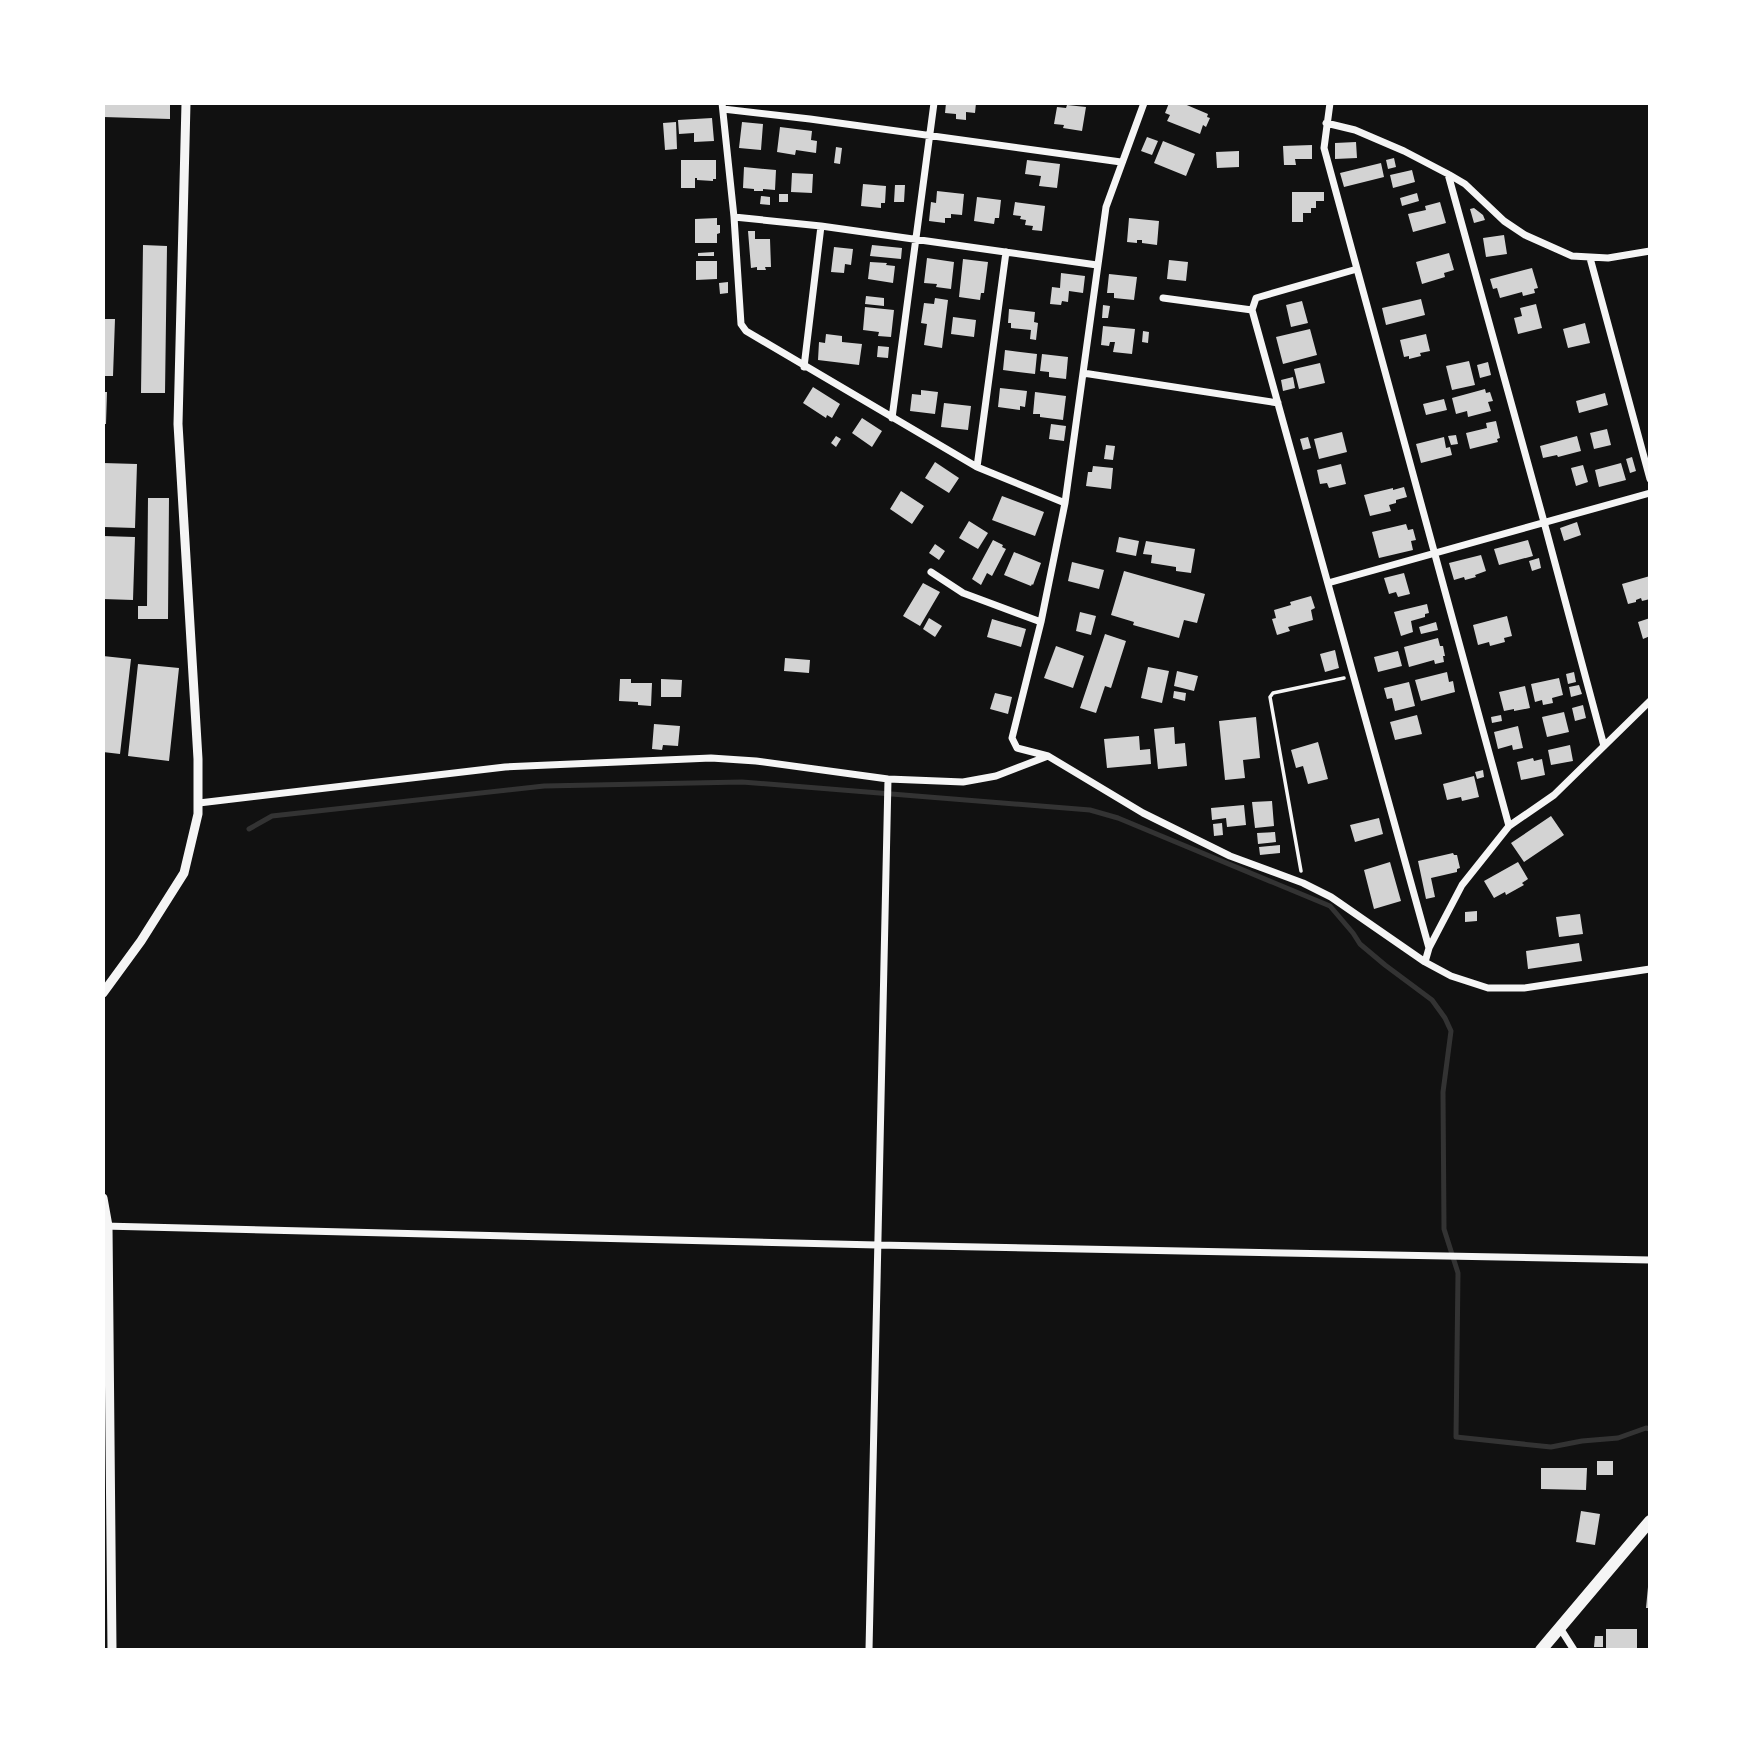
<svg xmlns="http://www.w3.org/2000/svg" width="1753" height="1753" font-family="'Sofia Sans Condensed',sans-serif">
  <rect width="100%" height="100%" fill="#111"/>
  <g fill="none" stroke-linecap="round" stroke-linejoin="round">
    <path stroke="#333" stroke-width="5" d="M249 829 272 816 544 786 742 782 1090 810 1118 818 1330 906 1353 933 1360 944 1385 965 1432 1000 1445 1018 1451 1031 1443 1092 1444 1229 1458 1273 1456 1437 1551 1447 1582 1441 1618 1438 1646 1428 1650 1429"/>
  </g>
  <path fill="#d3d3d3" d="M103 103H170V119L103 117Z
    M946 103H976L975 113 966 112V120L956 119V114L945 113Z
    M1169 103 1174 105 1175 103H1182L1208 114 1207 117 1210 118 1206 127 1203 125 1200 134 1167 121 1170 115 1165 113Z
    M1067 105 1086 107 1082 131 1063 128 1064 125 1054 124 1057 107 1066 108Z
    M712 118 714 141 694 142V133L679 134 678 120Z
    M676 122 677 149 665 150 663 123Z
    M742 122 763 124 761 150 739 148Z
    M780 127 812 131 811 140 817 141 816 153 796 150 795 155 777 152Z
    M1147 137 1158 141 1152 155 1141 151Z
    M1163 141 1195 154 1186 176 1154 163Z
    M1356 142 1357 158 1335 159V143Z
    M1312 145V159H1295L1296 165H1284L1283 146Z
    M836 147 842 148 840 164 834 163Z
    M1239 151V167L1217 168 1216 152Z
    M1394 158 1396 167 1388 169 1386 160Z
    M681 160H716V179H713V181L697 180V178H695V188H681Z
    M1027 160 1060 164 1057 188 1039 186 1041 176 1025 174Z
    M1381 163 1384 177 1344 187 1340 173Z
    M744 167 776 170 775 190 763 189V191H754V189L743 188Z
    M1412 170 1415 182 1393 188 1390 175Z
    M792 173 813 174 812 193 791 192Z
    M863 184 886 186 885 203H881V208L861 206Z
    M895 185H905L904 202H894Z
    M937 191 964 194 962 215 951 214V218H945V223L929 221 931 202 936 203Z
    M1292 192H1324V201H1316V208H1311V213H1303V222H1292Z
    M1417 193 1419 201 1402 206 1400 198Z
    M779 194H788V202H779Z
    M761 196 770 197V205L760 204Z
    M977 197 1001 200 999 218H995L994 224 974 221Z
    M1015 202 1045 206 1042 231 1032 230 1033 226 1025 225 1026 220 1020 219 1021 216 1013 215Z
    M1440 202 1446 223 1413 232 1408 214 1426 210 1425 206Z
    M1474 208 1483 215 1485 220 1474 223 1470 209Z
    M717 218V225H720V233L717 234V243H695V219Z
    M1129 218 1159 221 1157 245 1142 243V240H1137V243L1127 242Z
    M748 231H755V239H770L771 267H765L766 270H757V267L751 268Z
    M1504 235 1507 254 1486 257 1483 238Z
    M143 245 167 246 165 393H141Z
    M872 245 902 248 901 259 870 256Z
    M834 247 853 249 851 265 845 264 844 273 831 272Z
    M714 252V256H698V253Z
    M1449 253 1454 270 1444 273 1445 277 1422 284 1416 262Z
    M927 258 954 262 951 289 936 287 937 284 924 283Z
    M963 259 988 262 984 293H981L980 300 959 297Z
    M1169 260 1188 262 1186 281 1167 279Z
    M696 261H717V279L696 280Z
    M870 262 887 263 886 265 895 266 893 283 868 279Z
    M1532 268 1538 288 1534 289 1535 293 1523 296 1522 292 1500 298 1497 288 1493 289 1490 279Z
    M1061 273 1085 276 1083 293 1069 291 1068 302 1062 301 1061 305 1050 304 1052 287 1060 288Z
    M1109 274 1137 277 1134 300 1114 298V293H1107Z
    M728 282V293L720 294 719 283Z
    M866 296 884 298V306L865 304Z
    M935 298 948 300 942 348 924 345 927 324 921 323 924 303 934 304Z
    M1421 299 1425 315 1386 325 1382 308Z
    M1302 301 1308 323 1291 327 1286 305Z
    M1536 304 1542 328 1518 334 1514 318 1522 316 1520 308Z
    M1103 305 1110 306 1108 318H1102Z
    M865 307 894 310 891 337 878 336 879 332 863 330Z
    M1009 309 1035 312 1034 322 1038 323 1036 340 1030 339 1031 330 1011 328V323H1008Z
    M953 317 976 320 974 337 951 334Z
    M103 319H115L113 376H103Z
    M1585 323 1590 343 1568 348 1563 329Z
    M1103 326 1135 329 1132 354 1113 352 1115 342H1110L1109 346 1101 345Z
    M1310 329 1317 355 1283 364 1276 337Z
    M1143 331 1149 332 1148 343 1142 342Z
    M826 334 842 336V342L862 344 859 365 818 360 819 342 825 343Z
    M1426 334 1430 351 1420 353 1421 356 1409 359V356L1404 357 1400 340Z
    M878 346 889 347 888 358 877 357Z
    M1005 350 1037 354 1035 374 1003 370Z
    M1042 354 1068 357 1066 379 1049 377V372L1040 371Z
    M1469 361 1475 385 1452 390 1446 366Z
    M1488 362 1491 375 1480 378 1477 365Z
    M1320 363 1325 383 1299 389 1294 369Z
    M1293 377 1295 388 1283 391 1281 380Z
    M813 387 840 404 832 418 827 415 826 418 803 403Z
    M1000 388 1027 391 1025 407 1020 406V410L998 407Z
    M1485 389 1486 393 1490 392 1493 401 1488 402 1491 411 1468 417 1467 411 1456 414 1452 398Z
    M921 390 938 392 935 414 910 411 912 394 921 395Z
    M103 392H107L106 424H103Z
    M1035 392 1066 396 1063 420 1040 417V414H1033Z
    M1605 393 1608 405 1579 413 1576 401Z
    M1444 399 1447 410 1426 415 1423 404Z
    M944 403 971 406 968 430 941 427Z
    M862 418 882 431 872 447 852 433Z
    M1496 421 1500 438 1497 439 1498 442 1470 449 1466 433 1487 428 1486 423Z
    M1051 424 1066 426 1064 441 1049 439Z
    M1607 429 1611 445 1594 449 1590 433Z
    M1342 432 1347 452 1319 459 1314 439Z
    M1456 435 1458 444 1451 445 1448 436Z
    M836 436 841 439 836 447 831 443Z
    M1577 436 1581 451 1558 457 1557 455 1543 458 1540 446Z
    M1308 437 1311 448 1303 450 1300 439Z
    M1444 437 1446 448 1450 447 1452 455 1421 463 1416 444Z
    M1106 445 1115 446 1113 460 1104 459Z
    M1632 457 1636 471 1630 473 1626 459Z
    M935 462 959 478 949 493 925 478Z
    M103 463 137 464 135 528 103 527Z
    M1621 463 1626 480 1599 487 1595 470Z
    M1341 464 1346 484 1329 488 1327 483 1320 484 1317 470Z
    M1583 465 1588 482 1576 486 1571 468Z
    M1093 466 1113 468 1111 489 1086 486 1088 472H1092Z
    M1404 487 1407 497 1396 500V503L1389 505 1391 511 1370 516 1364 495 1393 488V490Z
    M901 491 924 506 912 524 890 509Z
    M1002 496 1044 512 1035 536 992 520Z
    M148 498H169L168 619H138V606H147Z
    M969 521 988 533 978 549 959 538Z
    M1577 522 1581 535 1564 541 1560 528Z
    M1406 524 1408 530 1413 529 1416 540 1411 541 1413 550 1379 558 1372 532Z
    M103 536 135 537 133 600 103 599Z
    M1119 537 1139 541 1136 556 1116 552Z
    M993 540 1003 545 1002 547 1006 549 992 576 987 573 981 585 972 579Z
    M1528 540 1533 556 1499 565 1494 549Z
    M1146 541 1195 549 1191 573 1176 571V567L1151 563 1152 555 1143 554Z
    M935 544 945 551 939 560 929 553Z
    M1014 552 1041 563 1033 585 1032 584 1031 586 1004 575Z
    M1481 555 1486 571 1475 575 1476 577 1465 580 1464 577 1454 580 1449 563Z
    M1539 558 1541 568 1532 571 1529 561Z
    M1072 562 1104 570 1099 589 1068 581Z
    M1124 571 1205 594 1197 623 1184 620 1179 638 1133 625 1134 622 1111 615Z
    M1404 573 1410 594 1398 597 1396 592 1389 594 1384 578Z
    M1650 576V599L1642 601 1641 598 1636 600V602L1628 604 1622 584Z
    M923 583 940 592 920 626 903 616Z
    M1311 596 1315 608 1311 610 1313 620 1288 627 1290 631 1277 635 1272 619 1276 618 1274 610 1291 605 1290 602Z
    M1427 604 1429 613 1425 614V617L1411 621 1413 632 1401 636 1394 612Z
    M1080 612 1096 616 1091 635 1076 631Z
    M1507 616 1512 636 1504 638 1505 642 1490 646 1489 642 1478 645 1473 625Z
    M929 618 942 626 935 637 923 629Z
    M1650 618V636L1643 639 1638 622Z
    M992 619 1026 629 1021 647 987 637Z
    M1436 622 1438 630 1421 634 1419 627Z
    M1105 634 1126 641 1111 688 1105 686 1096 713 1080 708Z
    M1438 638 1440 646H1443L1445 656H1443L1444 662 1435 664 1434 660 1409 667 1404 647Z
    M1056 646 1084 656 1073 688 1044 678Z
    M1335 650 1339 668 1325 672 1320 654Z
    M1398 651 1402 666 1378 672 1374 657Z
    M103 656 131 659 120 754 103 752Z
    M785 658 810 660 809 673 784 671Z
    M138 664 179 668 169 761 128 756Z
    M1148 667 1169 671 1162 703 1141 698Z
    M1177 671 1198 676 1194 691 1174 686Z
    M1447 672 1449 682 1453 681 1455 692 1421 701 1415 680Z
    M1574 672 1576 682 1568 684 1566 674Z
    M1559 678 1563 695 1552 698 1553 703 1543 705 1542 700 1535 702 1531 684Z
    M620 679H631V683H652L651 706 638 705V702L619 701Z
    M661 679 682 680 681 697H661Z
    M1409 682 1415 706 1395 711 1392 698 1387 699 1384 688Z
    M1579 685 1582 694 1571 697 1569 687Z
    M1525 686 1530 708 1514 711V709L1504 711 1499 692Z
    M1174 691 1186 693 1185 701 1173 698Z
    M995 693 1012 697 1008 714 990 709Z
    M1583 705 1586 718 1575 721 1572 708Z
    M1564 712 1569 732 1547 737 1542 717Z
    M1417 715 1422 734 1395 740 1390 722Z
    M1501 715 1502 721 1492 723 1491 717Z
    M1256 717 1260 758 1243 760 1245 778 1225 780 1219 721Z
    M654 724 680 726 678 746 663 745 662 750 652 749Z
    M1518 726 1523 748 1513 750 1512 745 1498 749 1494 732Z
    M1174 727 1175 744 1185 743 1187 766 1158 769 1154 729Z
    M1139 736 1140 750 1150 749 1151 764 1107 768 1104 739Z
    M1318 742 1328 779 1308 784 1303 766 1296 768 1291 750Z
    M1570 745 1573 761 1551 765 1548 750Z
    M1533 758 1534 761 1542 759 1545 775 1521 780 1517 762Z
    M1483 770 1484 777 1477 779 1475 772Z
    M1474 776 1479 797 1462 801 1461 797 1447 800 1443 784Z
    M1272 801 1274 826 1255 828 1252 802Z
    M1244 805 1246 825 1227 827 1226 818 1212 820 1211 808Z
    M1551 816 1564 835 1524 862 1511 843Z
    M1379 818 1383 834 1355 842 1350 825Z
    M1222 823 1223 835 1214 836 1213 824Z
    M1275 832 1276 842 1258 844 1257 833Z
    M1280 845V853L1260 855 1259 847Z
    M1453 853 1454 855H1457L1460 868 1457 869V872L1431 878 1435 897 1426 899 1418 861Z
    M1390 862 1401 901 1374 909 1364 870Z
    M1518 862 1528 879 1522 883 1524 885 1506 895 1505 892 1494 898 1484 881Z
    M1477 911V921L1465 922V912Z
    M1580 914 1583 934 1559 937 1556 917Z
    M1579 943 1582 961 1528 969 1526 951Z
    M1597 1461H1613V1475H1597Z
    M1541 1468H1587L1586 1490 1541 1489Z
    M1581 1511 1600 1514 1595 1545 1576 1542Z
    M1648 1587H1650V1608H1646Z
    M1606 1629H1637V1650H1606Z
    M1595 1636H1603V1647H1594Z"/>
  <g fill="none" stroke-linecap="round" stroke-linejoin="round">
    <path stroke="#f5f5f5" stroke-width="3.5" d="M1301 871 1270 697 1273 693 1344 678"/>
    <path stroke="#f5f5f5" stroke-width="7" d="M722 103 734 217 741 324 746 331 977 467 1065 503
      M1144 103 1106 207 1065 503 1041 622 1012 738 1017 748 1048 756 1143 813 1230 856 1303 883 1331 897 1425 962 1451 976 1488 988H1524L1650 969
      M1330 103 1324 148 1509 826
      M723 109 810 119 1121 162
      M1326 123 1355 130 1404 151 1448 174 1465 184 1504 221 1525 235 1572 256 1608 258 1650 251
      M1448 174 1544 522 1604 746
      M734 217 821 226 1097 265
      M1590 258 1650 479
      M1357 269 1256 298 1252 310 1429 948
      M1163 298 1252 310
      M804 367 821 226
      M1083 373 1278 403
      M892 418 934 103
      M977 467 1006 252
      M931 572 963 593 1041 622
      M1328 583 1650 493
      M199 803 505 767 711 758 756 761 888 779 963 782 996 776 1048 756
      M1425 962 1429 948 1462 885 1509 826 1554 795 1650 701
      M103 1226 877 1245 1650 1260
      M1560 1628 1574 1650
      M869 1650 888 779"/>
    <path stroke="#f5f5f5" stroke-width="9" d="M103 993 141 941 184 873 198 814V759L178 424 186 103
      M103 1198 108 1226 112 1650"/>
    <path stroke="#f5f5f5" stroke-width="12" d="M1541 1650 1650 1521"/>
  </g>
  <rect width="1753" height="1753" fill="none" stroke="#ffffff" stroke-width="210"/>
</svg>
